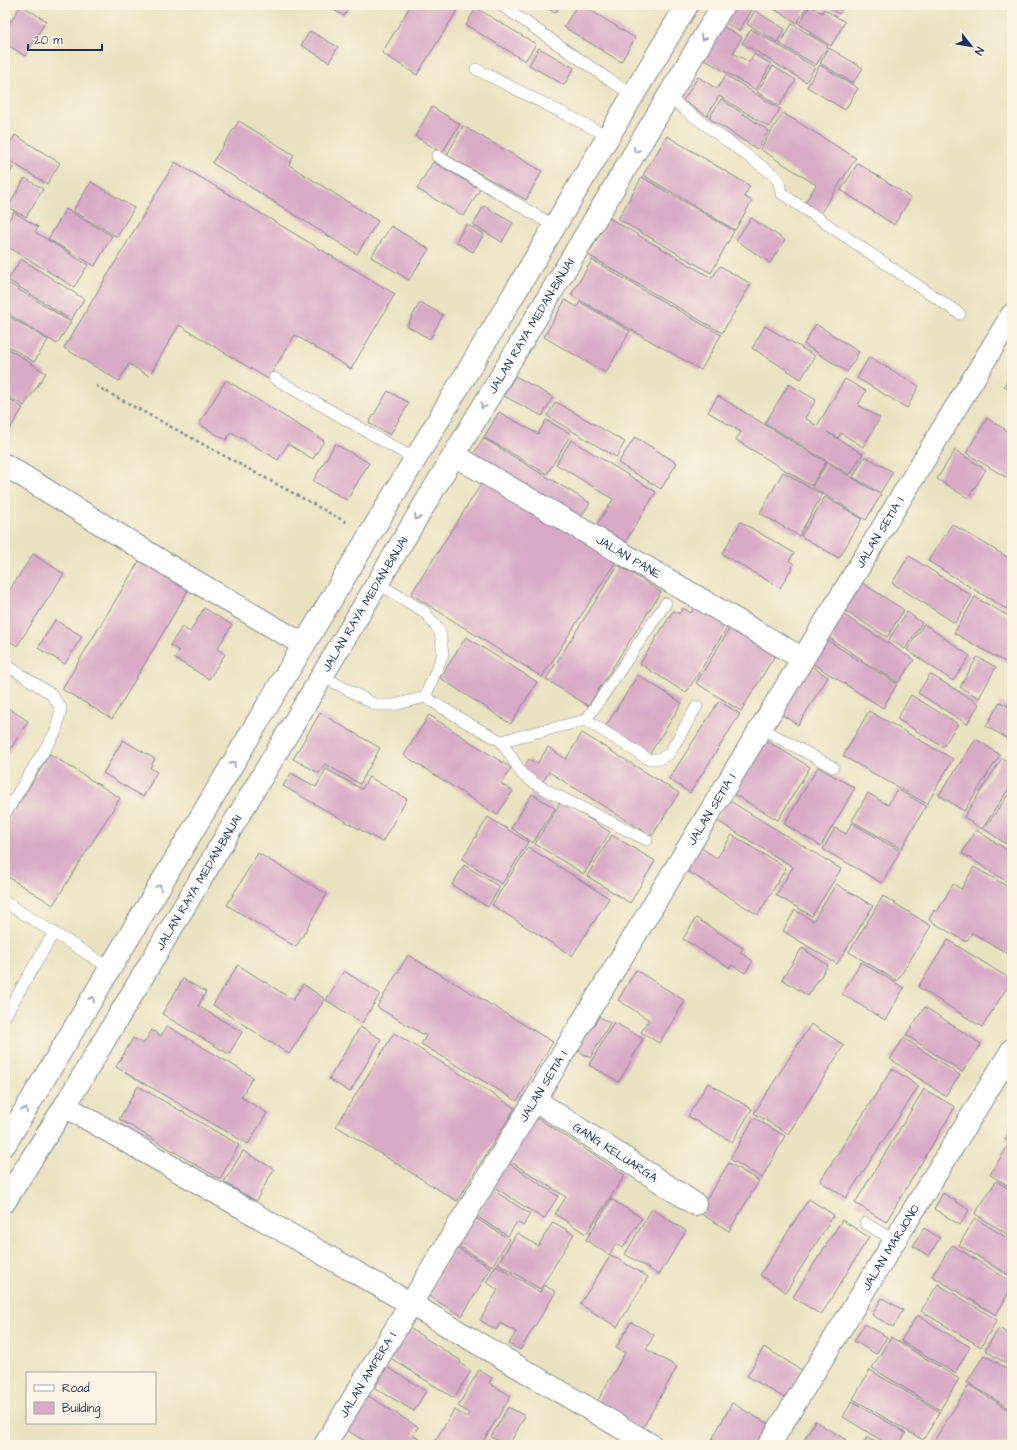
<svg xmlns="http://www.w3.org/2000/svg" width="1017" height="1450" font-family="'Architects Daughter',sans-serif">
  <rect width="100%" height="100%" fill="#fcf5e5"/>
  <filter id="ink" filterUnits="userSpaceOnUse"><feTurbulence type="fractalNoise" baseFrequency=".025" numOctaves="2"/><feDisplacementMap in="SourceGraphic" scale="8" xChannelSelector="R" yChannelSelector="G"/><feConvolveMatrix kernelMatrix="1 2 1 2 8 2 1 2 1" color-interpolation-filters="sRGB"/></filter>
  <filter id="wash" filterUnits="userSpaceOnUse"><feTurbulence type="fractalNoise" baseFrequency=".012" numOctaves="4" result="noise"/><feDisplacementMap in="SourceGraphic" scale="16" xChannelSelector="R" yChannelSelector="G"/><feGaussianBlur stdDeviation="0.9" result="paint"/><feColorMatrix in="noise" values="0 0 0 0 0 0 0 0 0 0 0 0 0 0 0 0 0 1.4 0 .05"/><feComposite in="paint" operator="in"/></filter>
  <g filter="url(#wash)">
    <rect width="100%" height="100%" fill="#eae3c1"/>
    <g id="blocks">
      <path fill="#d8aac6" d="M21 5 46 21 25 56 5 43V31Z
        M326 5H351L344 16Z
        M411 5H452L458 9 417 75 382 53Z
        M542 5H561L555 13Z
        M577 5H582L635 38 621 62 564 27Z
        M732 5H755L739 31 722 21Z
        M767 5H808L797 23Z
        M825 5H845L839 14Z
        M810 6 822 13 824 9 845 22 831 46 810 33 811 32 799 24Z
        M476 8 536 44 525 61 466 25Z
        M755 11 785 29 777 42 747 24Z
        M792 24 828 46 816 65 780 44Z
        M721 25 742 37 733 53 749 62 754 54 771 64 756 90 702 58Z
        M751 29 815 67 806 82 742 43Z
        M310 31 338 47 329 62 301 45Z
        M539 48 574 68 564 85 529 65Z
        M829 48 863 68 853 83 820 63Z
        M820 65 858 88 845 110 807 87Z
        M773 66 796 80 779 106 757 92Z
        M726 75 780 109 769 127 719 96 707 116 683 101 698 77 717 89Z
        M721 99 769 131 757 149 709 118Z
        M432 107 460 124 442 153 415 136Z
        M783 113 856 158 820 214 804 204 816 185 760 149Z
        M239 121 294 155 289 165 378 221 357 254 212 163Z
        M463 126 542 171 526 200 447 155Z
        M15 135 60 163 47 184 5 158V151Z
        M667 136 750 186 744 196 752 201 735 230 643 175Z
        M175 162 395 294 351 369 295 335 268 379 179 325 149 376 129 364 119 381 64 348Z
        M433 162 480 189 464 216 417 189Z
        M5 163 13 168 5 180Z
        M858 163 911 198 894 225 841 190Z
        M642 177 734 231 711 273 618 219Z
        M25 178 43 189 26 217 8 207Z
        M91 182 134 208 117 237 73 211Z
        M484 206 513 223 502 242 473 225Z
        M66 209 112 236 95 266 48 239Z
        M14 212 38 227 35 232 88 265 74 287 5 245V226Z
        M609 218 712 278 720 266 751 284 722 333 588 255Z
        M751 218 785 240 770 263 736 240Z
        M466 224 484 234 473 252 456 242Z
        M391 226 429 249 409 280 371 257Z
        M21 259 84 299 71 320 8 280Z
        M592 260 721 335 701 370 571 295Z
        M5 281 71 322 57 344 5 312Z
        M565 300 577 307 580 302 630 331 606 373 544 337Z
        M420 302 443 315 430 339 407 326Z
        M5 314 48 340 34 362 5 344Z
        M816 324 859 352 847 372 804 344Z
        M765 326 815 356 801 379 752 348Z
        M7 348 46 373 24 406 5 394V351Z
        M869 357 919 386 907 408 857 378Z
        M1012 372V390L1004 386Z
        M515 376 553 397 542 416 504 396Z
        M845 379 866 391 858 405 880 418 863 447 841 433 838 438 827 432 863 454 850 475 765 423 789 384 816 400 805 418 817 426Z
        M226 380 324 441 313 459 288 444 278 460 231 432 226 440 199 424Z
        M388 391 409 403 390 435 369 423Z
        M5 396 23 408 5 437Z
        M718 396 826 462 811 486 736 440 741 432 708 412Z
        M556 402 625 442 616 457 547 416Z
        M499 412 538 434 546 420 571 434 547 474 484 437Z
        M987 418 1012 434V481L966 453Z
        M635 437 677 463 661 489 618 463Z
        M483 438 590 503 576 524 470 460Z
        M571 440 656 492 622 547 592 532 613 499 556 464Z
        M335 444 369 463 347 500 313 481Z
        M955 450 986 470 968 498 937 479Z
        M865 456 893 472 880 493 853 477Z
        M827 463 881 495 866 520 812 487Z
        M783 472 822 495 799 536 760 513Z
        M485 478 616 561 542 677 411 594Z
        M825 497 862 519 839 558 801 536Z
        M741 522 794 553 789 561 794 564 780 588 722 554Z
        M952 524 1012 560V599L1006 609 928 561Z
        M33 554 64 574 17 646 5 638V597Z
        M909 556 972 596 955 623 892 583Z
        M141 558 190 587 112 719 62 689Z
        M618 565 661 592 588 706 546 679Z
        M856 579 904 610 887 637 839 607Z
        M975 597 1012 618V666L954 633Z
        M696 605 729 625 686 693 640 664 673 611 679 614 683 608 691 613Z
        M204 608 232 625 217 649 225 654 209 679 174 658 179 651 170 645 182 627 190 632Z
        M838 611 914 660 898 683 823 634Z
        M907 612 922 623 905 649 889 639Z
        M55 620 82 636 65 664 38 648Z
        M924 624 970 656 953 681 907 650Z
        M732 625 777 652 741 711 696 683Z
        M466 637 537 682 511 724 440 678Z
        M822 637 897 684 883 708 807 660Z
        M977 657 996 667 979 698 960 687Z
        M806 663 828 677 798 725 776 711Z
        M930 674 979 704 967 724 918 693Z
        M638 675 682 703 649 755 605 727Z
        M911 695 958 724 943 747 897 719Z
        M719 701 740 714 690 793 669 779Z
        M1000 702 1012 708V741L986 726Z
        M5 706 28 721 5 758Z
        M869 711 953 759 927 804 843 756Z
        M320 713 380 748 360 784 325 764 319 773 293 759Z
        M429 715 511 768 501 784 513 791 497 815 404 755Z
        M582 733 679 793 652 836 549 772 542 783 522 770 529 759 537 764 548 747 566 759Z
        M762 738 810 767 778 820 730 792Z
        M976 739 1000 755 964 811 939 795Z
        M123 740 155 759 150 768 157 772 143 797 103 773Z
        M50 754 120 798 53 905 5 875V825Z
        M1002 758 1012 764V784L982 829 964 817Z
        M818 767 855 788 821 846 784 824Z
        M326 769 362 789 369 777 407 799 382 842 283 786 291 773 316 787Z
        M897 789 926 806 901 849 852 821 868 793 888 805Z
        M532 794 555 808 533 843 511 828Z
        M1008 795 1012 798V835L1006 844 984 829Z
        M728 800 841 869 812 916 776 895 793 867 716 820Z
        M561 801 610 832 584 874 535 844Z
        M488 817 528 842 502 884 462 859Z
        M852 823 900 851 882 883 823 849 835 828 846 834Z
        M976 830 1012 853V885L962 853Z
        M612 835 655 861 630 903 587 876Z
        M732 835 786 868 758 915 681 867 695 844 717 858Z
        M528 847 609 898 572 956 492 905Z
        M258 853 327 894 296 947 227 905Z
        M464 865 500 887 488 907 452 885Z
        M974 867 1012 889V956L972 933 966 942 929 920 934 910 937 912 953 884 961 889Z
        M836 884 873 906 837 964 783 931 795 910 813 921Z
        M883 896 931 926 897 981 849 952Z
        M696 918 743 948 740 952 753 961 745 973 732 965 730 968 683 939Z
        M948 940 1012 980 982 1027 918 987Z
        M802 948 828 965 808 996 782 979Z
        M408 955 553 1042 517 1101 421 1044 426 1036 377 1007Z
        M861 962 904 988 885 1020 842 994Z
        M238 965 293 1000 303 984 325 999 289 1054 213 1005Z
        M636 970 685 1001 659 1043 641 1032 649 1020 618 1000Z
        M344 971 380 994 362 1023 326 1000Z
        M183 979 206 992 198 1006 242 1032 229 1054 162 1014Z
        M925 1007 981 1044 962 1072 906 1035Z
        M592 1012 610 1023 590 1058 572 1047Z
        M614 1022 643 1039 619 1082 589 1065Z
        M811 1024 844 1045 788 1134 754 1113Z
        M167 1026 253 1077 241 1097 267 1113 248 1144 116 1067 133 1038 143 1044 152 1030 161 1036Z
        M360 1027 381 1039 350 1092 329 1079Z
        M394 1033 515 1108 457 1201 336 1126Z
        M904 1038 960 1075 945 1096 890 1059Z
        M892 1069 919 1086 846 1198 820 1181Z
        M708 1083 752 1109 732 1142 688 1116Z
        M138 1086 239 1145 220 1179 119 1119Z
        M924 1089 955 1107 886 1222 855 1203Z
        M533 1115 625 1175 586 1234 555 1214 566 1197 505 1158Z
        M754 1118 785 1136 762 1178 730 1159Z
        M1012 1128V1144L1005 1139Z
        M1009 1144 1012 1146V1188L990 1175Z
        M243 1151 274 1169 256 1201 224 1182Z
        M504 1160 558 1196 544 1219 488 1183Z
        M729 1163 759 1181 729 1231 698 1212Z
        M996 1181 1012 1191V1237L975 1214Z
        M493 1190 530 1214 523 1226 517 1222 508 1236 476 1216Z
        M943 1193 969 1210 960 1225 934 1209Z
        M611 1199 642 1218 623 1248 616 1244 609 1255 586 1240Z
        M809 1199 834 1215 786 1292 760 1275Z
        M652 1209 686 1231 659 1275 625 1254Z
        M472 1216 509 1239 492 1266 455 1244Z
        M975 1218 1012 1241V1277L959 1245Z
        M842 1220 869 1237 821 1315 793 1297Z
        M553 1222 574 1234 540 1289 498 1263 517 1233 538 1246Z
        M924 1228 940 1238 929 1256 913 1246Z
        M952 1245 1012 1282V1287L996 1315 932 1276Z
        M456 1247 491 1268 462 1316 427 1295Z
        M611 1255 648 1277 617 1327 580 1304Z
        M496 1265 540 1292 544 1285 556 1292 520 1350 509 1344 516 1332 500 1323 496 1330 480 1320 498 1290 486 1282Z
        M938 1284 997 1320 981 1347 921 1311Z
        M882 1298 903 1310 893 1327 872 1315Z
        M917 1315 970 1347 955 1373 901 1341Z
        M631 1322 654 1335 646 1349 677 1367 641 1431 595 1405 625 1353 616 1348Z
        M865 1324 887 1337 876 1354 854 1341Z
        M408 1327 461 1361 460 1363 471 1371 454 1398 389 1357Z
        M999 1328 1012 1336V1356L1007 1364 985 1350Z
        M891 1337 959 1379 940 1410 872 1368Z
        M764 1347 805 1372 788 1400 747 1376Z
        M984 1355 1012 1372V1410L967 1382Z
        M387 1367 426 1391 414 1411 375 1388Z
        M479 1370 492 1378 489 1383 511 1396 481 1445H441L435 1441 454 1410 467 1417 469 1413 458 1406Z
        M870 1370 940 1412 923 1440 853 1399Z
        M969 1385 1012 1412V1445L932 1444Z
        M367 1395 418 1427 413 1435 429 1445H371L345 1429Z
        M852 1401 906 1433 899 1445H889L843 1417Z
        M732 1403 773 1427 762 1445H709Z
        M508 1407 525 1416 509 1445H505L491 1437Z
        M815 1421 846 1440 843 1445H801Z
        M867 1437 880 1445H862Z
        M489 1440 497 1445H485Z"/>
    </g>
  </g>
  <g filter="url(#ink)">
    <use href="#blocks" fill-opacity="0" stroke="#828990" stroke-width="1"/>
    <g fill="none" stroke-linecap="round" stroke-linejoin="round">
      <defs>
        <path id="service" d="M501 5 611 81 633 95
          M476 69 608 136
          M668 96 685 110 774 175 779 183 781 193 960 314
          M437 156 554 226
          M274 378 397 449 415 459
          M5 664 51 694 61 708 56 731 5 814
          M322 676 376 705H394L425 697 443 654 440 632 425 612 377 583
          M425 697 471 725 501 741 586 720 666 603
          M586 720 648 759H659L669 754 697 706
          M761 728 833 767
          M501 741 522 774 533 782 550 792 647 840
          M5 902 110 968
          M5 1016 54 932
          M865 1223 895 1241"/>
        <g id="minor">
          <path id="s1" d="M454 455 803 659"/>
          <path d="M5 465 176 570 304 645"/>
          <path id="s2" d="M535 1100 695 1204"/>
          <path d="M65 1106 411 1304 651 1445"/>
          <path id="s3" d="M325 1445 1012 315"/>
          <path id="s4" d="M769 1445 1012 1050"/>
        </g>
        <g id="trunk">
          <path d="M5 1144 687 5"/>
          <path id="s5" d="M5 1201 65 1106 723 5"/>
        </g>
      </defs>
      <use href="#service" stroke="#828990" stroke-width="12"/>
      <use href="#minor" stroke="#828990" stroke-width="24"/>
      <use href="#trunk" stroke="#828990" stroke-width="24"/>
      <path stroke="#828990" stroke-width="2.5" stroke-dasharray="3 3" stroke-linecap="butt" d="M96 386 348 523"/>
      <use href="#service" stroke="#fff" stroke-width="11"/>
      <use href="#minor" stroke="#fff" stroke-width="22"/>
      <use href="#trunk" stroke="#fff" stroke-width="22"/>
    </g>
    <defs><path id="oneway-chevron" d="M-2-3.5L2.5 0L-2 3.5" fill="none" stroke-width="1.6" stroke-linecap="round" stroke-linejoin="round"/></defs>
    <g stroke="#8d97ae">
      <use href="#oneway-chevron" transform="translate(703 38) rotate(121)"/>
      <use href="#oneway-chevron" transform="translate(636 150) rotate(121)"/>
      <use href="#oneway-chevron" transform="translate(483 406) rotate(121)"/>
      <use href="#oneway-chevron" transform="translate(417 517) rotate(121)"/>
      <use href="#oneway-chevron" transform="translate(233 764) rotate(-59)"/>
      <use href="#oneway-chevron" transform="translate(159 887) rotate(-59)"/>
      <use href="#oneway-chevron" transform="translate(92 999) rotate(-59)"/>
      <use href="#oneway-chevron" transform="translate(25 1110) rotate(-59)"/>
    </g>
  </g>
  <g text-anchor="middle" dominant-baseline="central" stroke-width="3" stroke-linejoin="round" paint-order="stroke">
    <g font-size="12" fill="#1b2f5e" stroke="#fcf5e5">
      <text stroke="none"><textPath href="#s5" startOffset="1021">JALAN RAYA MEDAN-BINJAI</textPath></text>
      <text stroke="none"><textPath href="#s3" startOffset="1068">JALAN SETIA I</textPath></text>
      <text stroke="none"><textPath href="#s1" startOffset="202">JALAN PANE</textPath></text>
      <text stroke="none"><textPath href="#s5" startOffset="697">JALAN RAYA MEDAN-BINJAI</textPath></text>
      <text stroke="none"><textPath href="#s3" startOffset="744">JALAN SETIA I</textPath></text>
      <text stroke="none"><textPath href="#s5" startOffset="373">JALAN RAYA MEDAN-BINJAI</textPath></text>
      <text stroke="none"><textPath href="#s3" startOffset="420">JALAN SETIA I</textPath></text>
      <text stroke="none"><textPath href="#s2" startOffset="96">GANG KELUARGA</textPath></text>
      <text stroke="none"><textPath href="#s4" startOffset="232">JALAN MARJONO</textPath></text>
      <text stroke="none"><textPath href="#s3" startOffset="82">JALAN AMPERA I</textPath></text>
    </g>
  </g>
  <rect width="1017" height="1450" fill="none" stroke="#fcf5e5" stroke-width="20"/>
  <rect x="26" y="1372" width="130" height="52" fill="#fcf5e5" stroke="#a2a6af"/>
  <rect x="34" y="1385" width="20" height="6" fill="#ffffff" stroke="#a2a6af"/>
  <text x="62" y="1392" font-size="12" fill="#1b2f5e">Road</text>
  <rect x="34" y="1402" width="20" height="12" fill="#d8aac6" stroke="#a2a6af"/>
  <text x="62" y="1412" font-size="12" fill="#1b2f5e">Building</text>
  <g transform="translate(971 46) rotate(121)" stroke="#fcf5e5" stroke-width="3" paint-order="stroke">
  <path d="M0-3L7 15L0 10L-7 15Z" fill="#1b2f5e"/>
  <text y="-6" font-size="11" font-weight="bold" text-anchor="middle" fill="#1b2f5e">N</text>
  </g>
  <path d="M28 44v6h74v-6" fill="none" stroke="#1b2f5e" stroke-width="2"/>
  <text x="34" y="44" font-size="12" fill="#1b2f5e" stroke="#fcf5e5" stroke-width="3" paint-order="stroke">20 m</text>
</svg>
